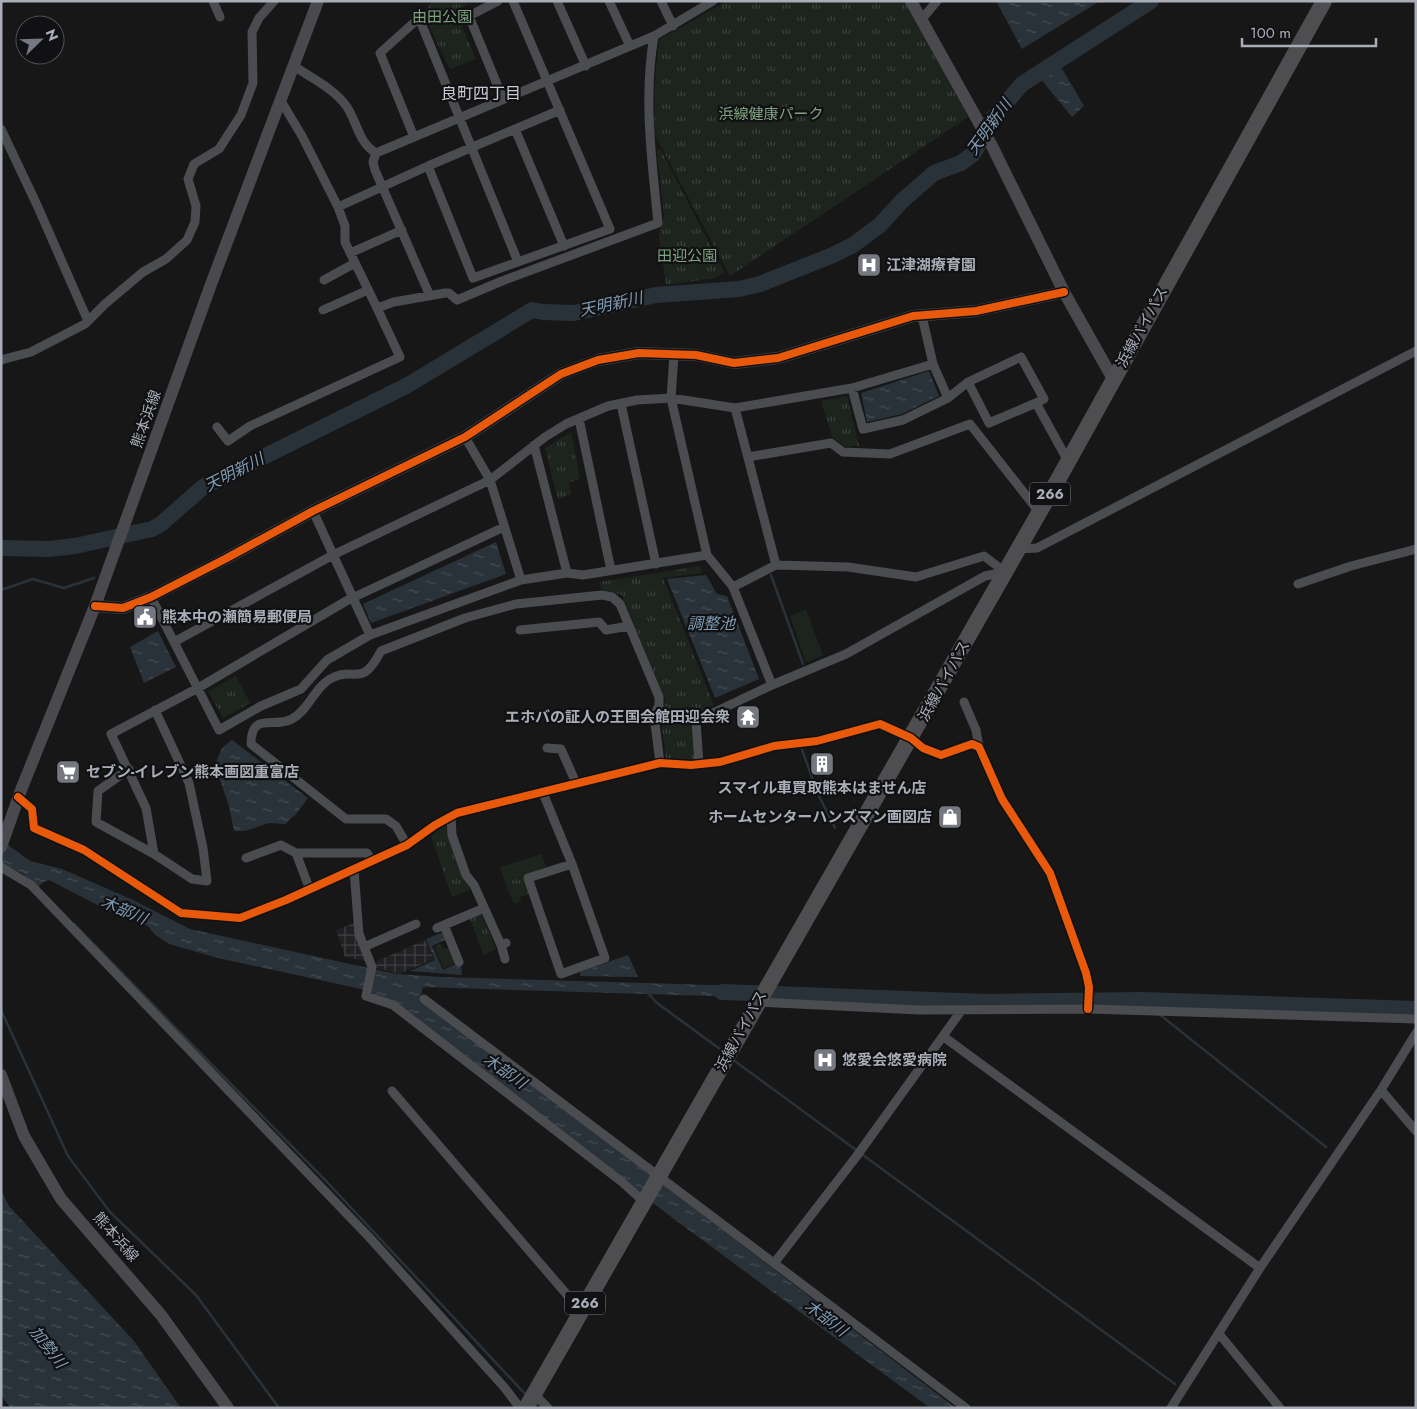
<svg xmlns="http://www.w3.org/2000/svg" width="1417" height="1409" font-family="Jost,'Noto Sans JP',sans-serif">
  <defs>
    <pattern id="industrial-grid" width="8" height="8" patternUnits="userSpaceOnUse" patternTransform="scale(1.25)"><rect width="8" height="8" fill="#212123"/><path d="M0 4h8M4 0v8" fill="none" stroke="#3e3f41"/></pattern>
    <pattern id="park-tufts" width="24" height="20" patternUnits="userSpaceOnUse" patternTransform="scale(1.25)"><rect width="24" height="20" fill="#1d241e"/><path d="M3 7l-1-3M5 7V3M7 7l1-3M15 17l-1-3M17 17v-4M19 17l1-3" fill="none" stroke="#3b413d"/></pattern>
    <pattern id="water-ripples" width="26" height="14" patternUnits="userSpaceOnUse" patternTransform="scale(1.25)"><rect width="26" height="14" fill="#2a3239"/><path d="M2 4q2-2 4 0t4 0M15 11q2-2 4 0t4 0" fill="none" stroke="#464d54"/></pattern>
  </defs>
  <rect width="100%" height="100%" fill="#171717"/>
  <path fill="url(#industrial-grid)" d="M354 923 366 961 345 957 336 930Z
    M425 940 434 959 399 974 376 968 377 961Z"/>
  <path fill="#1d241e" d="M806 609 823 655 806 663 790 616Z
    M542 854 546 867 505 883 500 867Z"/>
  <path fill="url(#park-tufts)" d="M433 1H466L467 4 457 14 476 59 450 69 423 14Z
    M727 1H906L968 117 730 276 654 133 655 81 659 40Z
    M660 148 724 272 715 278 666 285 659 236 664 215 657 151Z
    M847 396 859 446H845L832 437 821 401Z
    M571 432 580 478 569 483 571 494 558 500 545 448Z
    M700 566 702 573 663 578 714 705 691 717 695 760 666 759 661 720 665 700 622 595 601 589 600 582Z
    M236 676 250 703 223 718 208 691Z
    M446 825 463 878 471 889 452 897 431 836Z
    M524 876 530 893 520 897 521 901 514 904 505 883Z
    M481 914 496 949 484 955 470 919Z
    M440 944 443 949 450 948 456 963 444 968 434 947Z"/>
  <path fill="url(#water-ripples)" d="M996 1H1100L1022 49Z
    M1060 65 1084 106 1072 117 1039 77Z
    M929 371 939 396 902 414 867 422 861 393Z
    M496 542 506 574 371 623 363 604Z
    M706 575 717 594 727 596 759 679 715 698 667 579Z
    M158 631 176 667 144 683 130 647Z
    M232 740 308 798 296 814 285 824 269 823 245 831H234L229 806 215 765 222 748Z
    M1 840 30 861 62 869 133 900 190 929 396 974 442 977 746 986 741 997 423 987 420 1000 956 1408H930L678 1222 393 1005 361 989 218 958 169 944 154 934 148 926 113 913 49 880 42 883 38 887 23 874 1 863Z
    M444 932 447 939 432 946 443 970 456 964 461 967 462 975 410 971 435 960 426 939Z
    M628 955 638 977 580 976V972Z
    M1 1190 9 1206 134 1341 181 1408H11L1 1396Z"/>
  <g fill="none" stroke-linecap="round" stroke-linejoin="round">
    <path stroke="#2a3239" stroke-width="2.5" d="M771 575 803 664
      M1 590 33 579 64 588 94 578
      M802 750 818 794 835 828
      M174 903 182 909 204 911
      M74 924 327 1182 527 1396
      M646 991 657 1003 724 1052
      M1142 1000 1151 1007
      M1 1010 68 1156 110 1212 196 1295 279 1408
      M1159 1014 1326 1147
      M732 1059 1175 1384"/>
    <path stroke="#2a3239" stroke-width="16" d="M1 548 49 549 75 546 152 529 161 524 203 487 408 385 532 310 543 312 574 313 656 295 739 289 760 284 833 255 853 245 880 225 902 201 934 173 961 163 973 154 994 117 1022 84 1151 1
      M722 992 986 1002 1142 1000 1416 1009"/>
    <path stroke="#4b4c50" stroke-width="9" d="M213 1 220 17
      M498 1 469 16 503 99
      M557 1 586 66
      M609 1 630 46
      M661 1 673 26
      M921 20 937 1
      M294 66C311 78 335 89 347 107 358 124 358 142 376 153L654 36
      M281 101 302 136 338 207 345 226V242L377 308 394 302 445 293H449L457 300 502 281 658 223C652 161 643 99 654 36L713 1
      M1 129 37 205 88 321
      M515 129 564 246
      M414 137 380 53 419 18 518 262
      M376 153 373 162 375 170 430 296
      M428 166 473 278 610 229 513 1
      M338 207 428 166 560 110
      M350 253 402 230
      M324 280 355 263
      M323 310 368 290
      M674 355 671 398 707 555 733 587
      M1 360 31 352 85 324 105 304 143 272 166 259 187 240 195 222 196 206 188 179 194 164 219 149 241 115 253 83 252 32 259 18 274 1
      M933 364 948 398 968 382
      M852 388 863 429 903 420 948 398
      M1036 403 989 423 968 382 1021 357 1044 399 1036 403 1068 461
      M621 404 656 564
      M735 408 852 388 933 364 922 316
      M579 419 611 570
      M217 427 228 441 250 426 400 357 377 308
      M465 437 490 480 521 580
      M534 445 567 573
      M748 457 831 443 843 452 890 454 970 424 1039 512
      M313 511 370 635
      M1018 549 1037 548 1416 351
      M1298 584 1351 566 1416 549
      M151 597 219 730 261 706 301 689 327 660 370 635 521 580 567 573 583 575 707 555
      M520 630 599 622 606 630 629 626
      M174 642 333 555 490 480 545 437 566 424 608 406 637 400 671 398 735 408 776 565 733 587 772 685
      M964 702 976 730 979 747
      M547 748 561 749 576 783
      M699 764 696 721 772 685 846 654 985 576 1005 572 984 556 916 577 848 567 776 565
      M129 769 98 791 96 822 154 854 192 879 207 881 203 848 189 783 155 710
      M543 793 572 864 605 958 561 974 528 878 572 864
      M18 797 32 809 34 828 84 850 181 913 240 918 286 900 407 845 435 825 457 813 660 763 691 765 720 762 774 746 817 741 880 724 911 738 923 748 941 755 972 744 979 747 1002 799 1050 873 1086 973 1089 987 1088 1009
      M451 817 452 835 466 875 474 885 501 945 506 943
      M407 845 396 826 386 819H346L251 744C251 711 274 729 292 719 309 710 315 686 332 678 356 666 361 689 381 651L465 618 516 604 602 595 612 597 620 604 659 697V705L654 716 660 763
      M154 854 146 808 111 734 198 688 348 600 504 527
      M246 858 281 845 296 853
      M1 867 31 885 369 1237 504 1387 520 1408
      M354 870 359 934 372 967 366 996 393 1005 622 1182 643 1201
      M310 890 296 853H367L372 860
      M444 925 459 962
      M437 928 482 909
      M501 945 505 959
      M364 947 416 924
      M424 999 966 1408
      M758 1002 919 1010 1088 1009 1416 1019
      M944 1037 1260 1268
      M1381 1090 1416 1131
      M392 1091 581 1311
      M775 1262 856 1157 961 1011
      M1220 1335 1280 1408
      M534 1394 548 1408
      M1171 1408 1260 1268 1381 1090 1416 1033"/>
    <path stroke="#4a4a4e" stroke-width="12" d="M911 1 992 146 1064 292 1113 379
      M95 606 123 608 151 597 225 559 313 511 465 437 561 374 598 360 639 353 696 355 734 363 778 358 913 316 976 311 1064 292
      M1 847 21 790 95 606 210 287 318 1
      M1 1075 24 1136 61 1199 161 1315 228 1408"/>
    <path stroke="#4e4e51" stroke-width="16" d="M526 1408 1059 478 1324 1"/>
    <defs>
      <path id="cycleway" d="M95 606 123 608 151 597 225 559 313 511 465 437 561 374 598 360 639 353 696 355 734 363 778 358 913 316 976 311 1064 292
        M18 797 32 809 34 828 84 850 181 913 240 918 286 900 407 845 435 825 457 813 660 763 691 765 720 762 774 746 817 741 880 724 911 738 923 748 941 755 972 744 979 747 1002 799 1050 873 1086 973 1089 987 1088 1009"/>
    </defs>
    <use href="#cycleway" stroke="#111113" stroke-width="11"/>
    <use href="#cycleway" stroke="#e8590c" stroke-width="8"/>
  </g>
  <defs>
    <symbol id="hospital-square" viewBox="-11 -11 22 22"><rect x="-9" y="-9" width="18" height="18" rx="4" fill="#757880" stroke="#111113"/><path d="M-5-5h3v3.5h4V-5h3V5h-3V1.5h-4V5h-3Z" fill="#fff"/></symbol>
    <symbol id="civic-square" viewBox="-11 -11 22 22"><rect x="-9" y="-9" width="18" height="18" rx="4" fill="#757880" stroke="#111113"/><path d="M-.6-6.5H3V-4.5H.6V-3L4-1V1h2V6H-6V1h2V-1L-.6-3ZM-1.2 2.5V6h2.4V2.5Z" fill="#fff"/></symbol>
    <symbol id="temple-square" viewBox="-11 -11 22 22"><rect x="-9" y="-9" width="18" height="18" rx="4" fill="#757880" stroke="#111113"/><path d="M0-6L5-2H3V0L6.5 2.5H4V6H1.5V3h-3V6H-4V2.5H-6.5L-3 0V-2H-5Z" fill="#fff"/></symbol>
    <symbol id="building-square" viewBox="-11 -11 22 22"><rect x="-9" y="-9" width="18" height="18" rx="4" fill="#757880" stroke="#111113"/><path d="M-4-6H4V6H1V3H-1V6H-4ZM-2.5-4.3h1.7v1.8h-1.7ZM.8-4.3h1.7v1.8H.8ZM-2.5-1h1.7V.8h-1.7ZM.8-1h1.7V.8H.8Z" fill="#fff"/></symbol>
    <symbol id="supermarket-square" viewBox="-11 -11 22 22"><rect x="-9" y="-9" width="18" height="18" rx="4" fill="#757880" stroke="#111113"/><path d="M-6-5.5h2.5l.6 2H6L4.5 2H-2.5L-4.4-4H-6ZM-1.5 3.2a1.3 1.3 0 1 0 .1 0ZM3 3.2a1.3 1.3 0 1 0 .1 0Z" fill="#fff"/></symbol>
    <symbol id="shop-square" viewBox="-11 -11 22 22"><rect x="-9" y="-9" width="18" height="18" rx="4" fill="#757880" stroke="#111113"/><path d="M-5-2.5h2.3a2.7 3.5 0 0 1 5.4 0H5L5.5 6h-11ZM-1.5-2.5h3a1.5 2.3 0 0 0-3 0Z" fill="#fff"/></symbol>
  </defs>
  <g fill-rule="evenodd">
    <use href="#hospital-square" x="855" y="251" width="28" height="28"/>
    <use href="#civic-square" x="131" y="603" width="28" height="28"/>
    <use href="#temple-square" x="734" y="703" width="28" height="28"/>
    <use href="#building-square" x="808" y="750" width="28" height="28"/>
    <use href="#supermarket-square" x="54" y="758" width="28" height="28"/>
    <use href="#shop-square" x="936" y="803" width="28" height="28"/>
    <use href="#hospital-square" x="811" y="1046" width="28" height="28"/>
  </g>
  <g text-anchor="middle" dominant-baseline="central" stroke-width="4.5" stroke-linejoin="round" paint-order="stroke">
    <g fill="#111113" stroke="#7b7e86" stroke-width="1">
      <rect x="1030" y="482.5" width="40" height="23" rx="4"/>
      <rect x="565" y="1291.5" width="40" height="23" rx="4"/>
    </g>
    <g font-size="14" font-weight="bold" fill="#a8adb8">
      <text x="1050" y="494">266</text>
      <text x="585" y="1303">266</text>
    </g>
    <g font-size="15" fill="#7fa381" stroke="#111113">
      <text x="442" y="17">由田公園</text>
      <text x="771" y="114">浜線健康パーク</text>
      <text x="687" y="256">田迎公園</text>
    </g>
    <g font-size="15" font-weight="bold" fill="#a8adb8" stroke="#111113" text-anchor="start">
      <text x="886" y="265">江津湖療育園</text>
      <text x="162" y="617">熊本中の瀬簡易郵便局</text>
      <text x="730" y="717" text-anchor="end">エホバの証人の王国会館田迎会衆</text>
      <text x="86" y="772">セブン-イレブン熊本画図重富店</text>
      <text x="822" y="788" text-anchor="middle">スマイル車買取熊本はません店</text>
      <text x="932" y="817" text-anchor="end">ホームセンターハンズマン画図店</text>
      <text x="842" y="1060">悠愛会悠愛病院</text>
    </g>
    <g font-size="15" fill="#a8adb8" stroke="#111113">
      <text transform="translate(1142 327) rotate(-61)">浜線バイパス</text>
      <text transform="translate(146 419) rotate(-70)">熊本浜線</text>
      <text transform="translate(944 681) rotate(-61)">浜線バイパス</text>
      <text transform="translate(741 1031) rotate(-61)">浜線バイパス</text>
      <text transform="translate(116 1237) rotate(49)">熊本浜線</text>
    </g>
    <g font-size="16" fill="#c9ccd4" stroke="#111113">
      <text x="481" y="93">良町四丁目</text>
    </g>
    <g font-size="16" font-style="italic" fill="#7f9bb3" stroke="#111113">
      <text transform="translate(989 127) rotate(-54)">天明新川</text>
      <text transform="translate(611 304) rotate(-12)">天明新川</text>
      <text transform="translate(234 472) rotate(-27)">天明新川</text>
      <text x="711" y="623">調整池</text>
      <text transform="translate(124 910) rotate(23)">木部川</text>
      <text transform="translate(505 1071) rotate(35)">木部川</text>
      <text transform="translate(826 1318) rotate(37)">木部川</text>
      <text transform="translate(48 1347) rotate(52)">加勢川</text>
    </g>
  </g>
  <rect width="1417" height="1409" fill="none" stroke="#a8adb8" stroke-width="5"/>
  <g transform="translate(40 40) rotate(67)"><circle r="24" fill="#111113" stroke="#4d4f55"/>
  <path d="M0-4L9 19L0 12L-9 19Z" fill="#757880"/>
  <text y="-8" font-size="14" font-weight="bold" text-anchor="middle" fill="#a8adb8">N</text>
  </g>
  <path d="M1242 38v8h134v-8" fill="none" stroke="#a8adb8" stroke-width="2.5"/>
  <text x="1250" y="38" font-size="15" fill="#a8adb8" stroke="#111113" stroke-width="4" paint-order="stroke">100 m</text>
</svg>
